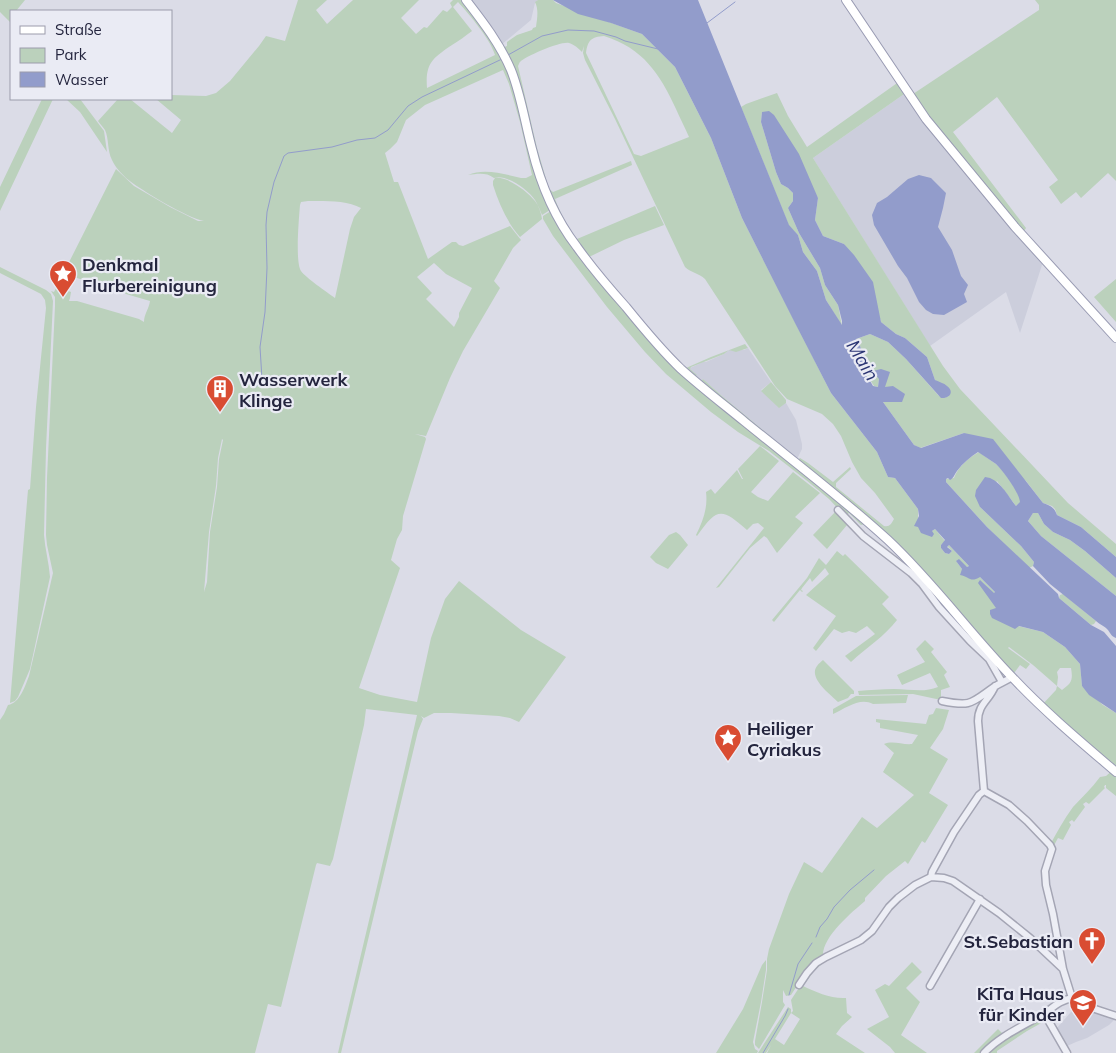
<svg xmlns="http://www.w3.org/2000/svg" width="1116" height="1053" font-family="Mulish,sans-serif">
  <rect width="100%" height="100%" fill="#dbdce7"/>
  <path fill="#cccedc" d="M468 0H538L535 3 531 20 501 45Z
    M907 92 1046 261 1042 265 1020 333 1006 292 930 346 813 158Z
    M748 348 771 382 761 390 779 407 786 403 796 420 802 444V449L796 461 790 457 791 453 787 450 722 396 703 379 700 383 692 377 690 368 703 362H706L724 354 729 350H744Z
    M1077 1005 1114 1020 1109 1025 1087 1038 1076 1042 1067 1046 1057 1028Z"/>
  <path fill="#bbd1bc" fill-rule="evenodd" d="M0 0H25L16 11H11V15H10V17L11 18V23L0 12Z
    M298 0H327L316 10 327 24 353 0H419L401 18 416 34 424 27 427 28 443 10 447 12 452 7 450 3 453 0H465L505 59 550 210 542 215C540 210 538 205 535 200 528 190 507 174 494 178 486 172 477 174 468 175 484 168 504 174 521 178H526L532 175 520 122 509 84 503 70 425 105 406 120 397 142 390 149 385 153 394 182H398L428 259 452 242H456L459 245 463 246 510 226 521 240 513 248 494 281 500 288 463 351 450 378 426 436 415 434 425 437 426 439 403 516 402 530 397 539 391 560 400 568 359 688 380 695 417 702 431 638 445 599 459 581 521 630 566 657 519 722 510 718 499 716 451 713H434L424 718 421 716 423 719 418 731 341 1053H338L345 1022 405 768 417 715 366 709 364 725 333 859 330 866 317 863 316 865 281 1007 268 1004 255 1053H0V720L4 714 8 705C20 703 25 686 29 676L53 573 47 545 46 535 47 478 55 306V297L51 291 54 292 116 169 134 186 170 207 198 221H204C189 219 139 189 126 178 121 173 115 167 112 160 107 150 109 138 105 130 103 127 100 124 98 121L118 99H130L172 133 181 120 156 99H171V95L206 96 216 93 230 81 259 46 266 36 285 41ZM458 2C469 14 491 40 495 55L427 88C425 63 433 58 452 45 459 41 465 36 472 31L453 7ZM308 201C323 201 347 200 361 208L354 217 350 229 335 298C327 292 306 278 301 271 295 262 299 218 300 205L301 202ZM434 263 446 274 472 288 459 313V317L454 327 426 299 432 293 417 277ZM69 275 74 277 117 291 121 290 126 294 150 301C149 309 144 314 144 322L139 319 77 301H69L70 298 71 292 63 289ZM222 439 223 440 219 459 217 487 210 532 207 582 204 592 209 532 216 486 218 458Z
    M538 0H553L556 3 642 34 675 67 711 138 742 218 831 393 877 452 888 477 895 478 918 509V527L932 531 935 529 945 541 941 545V548L945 553 949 554 952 551 947 546 949 545 969 566 967 567 956 561 962 569 980 577 995 592 994 594 981 581 1018 626 1043 632 1065 647 1080 664 1082 686 1103 705 1116 713V796L1106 788V785H1105L1104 787 1105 788 1089 804 1086 802 1083 804 1085 807 1074 822 1072 820 1069 822 1071 825 1063 840 1058 838 1052 849 1050 845C1057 832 1064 819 1073 807 1082 797 1092 788 1100 777L1106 776 1113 770 1041 706 1056 690 1057 686 1033 665 1009 647 1008 648 1030 664 1026 669 1020 665 1012 676 915 565 797 461 800 458 808 463 833 482 850 467 851 469 836 483V487L884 526C890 527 891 524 894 519L875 493 861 478 852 462 841 436 833 424 822 414 787 399 775 386 705 279C699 273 691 273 685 267L615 119 585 60 583 53 584 46 582 52C578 48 575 45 569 43 561 41 526 56 520 62 519 63 519 64 518 66L537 148 549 189 553 192 631 161 632 165 555 199C560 213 568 227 577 239L655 206 664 225 624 240 589 257C618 296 651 332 684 367L686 368 711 357 745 344 748 348 736 352 729 350 724 354 691 367 690 369 697 375 692 377 677 363 606 283 553 209 502 48 507 46V42L517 35 532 30 533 28 536 27C537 19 539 10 535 2ZM604 36C643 48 660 74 676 109 680 118 685 128 689 137L641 156 634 154 586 53C588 40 591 37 604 36ZM1060 668H1071C1073 680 1072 683 1062 690L1057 686 1058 677 1057 672Z
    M1035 0H1116V181L1108 173 1081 198 1076 192 1061 204 1049 187 1058 180 997 97 953 132 1026 228 1024 231 1043 252 1039 253 910 96 1039 10V5Z
    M900 81 907 92 813 158 943 366 960 389 1068 503 1116 544V557L1081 527 1057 515 1055 509 1052 506 1043 503 1026 481 964 433 920 448 914 445 883 402 885 387 879 379 878 387 874 386 863 369 864 358 860 346 856 339 870 334 888 342 906 359 938 395 943 398 949 396 935 380 927 357 905 338 896 334 881 322 876 305 844 244 823 236 815 220 818 198 762 112 761 122 776 172 781 184 788 188 793 193V201L788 208 799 233 820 268 825 285 838 305 842 326 826 300 817 271 803 252 798 235 789 226 741 107 746 104 777 93 788 116 807 147Z
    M42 99H53L0 211V187Z
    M66 99H80L104 131 107 152 80 112Z
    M495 178C507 176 527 191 535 201 539 206 541 213 542 219L520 237C507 222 499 204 493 185V181Z
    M551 211 662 352 865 524 861 525 849 513 845 516 829 499 806 480 769 451 738 432 711 412 666 374 645 352 607 307 553 236 543 219V216Z
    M0 267 46 290 51 294 53 301 46 448 44 535C45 549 49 563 50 577L30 669 18 697 15 701 10 703 28 490 30 489 36 407 46 308 45 300 41 294 0 273Z
    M1116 279V322L1094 297Z
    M703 379 722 396 787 450 791 453V456L700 383Z
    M771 382 786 400V403L779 408 761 391Z
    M760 446 779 461 751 492 758 497 768 501 793 472 820 493 795 517 803 523 777 553 767 538 764 536 763 537 750 548 719 587 716 588 764 528 758 523 753 524 747 530C721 507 717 508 697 536L696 535C703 521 708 508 706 492L711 489 715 494 737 470 742 479H743L738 469Z
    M979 452C984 456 990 460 996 464 1004 471 1019 492 1021 502L1016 506 997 481 980 507 1021 546 1034 562 1033 566 1029 568 987 527 946 482V479L954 478C958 467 968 458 979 452Z
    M837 510 856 529 854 531 847 525 827 549 813 535Z
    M1033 513H1038L1044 524 1053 532 1070 540 1085 551 1116 578V596L1041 536 1028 521Z
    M676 532 680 535 688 545 668 569 656 563 650 557 669 535Z
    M837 551 843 556 845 554 889 597 882 604 897 620C885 636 866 648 851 662L845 656 875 634 867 626 856 633 849 631 842 633 834 629 816 651 813 648 836 616 806 595 829 574 825 568 812 582 810 578 802 588 801 590 803 591 802 592 800 590 774 622 772 620 807 578 819 558 826 565Z
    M1063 594 1096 621 1094 624 1091 625 1059 598 1060 595Z
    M925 640 934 649 931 652 947 672 944 675 950 687 941 690V700L913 694 859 695 858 691C870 690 882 689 894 689 910 689 924 693 938 687L930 673 902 685 897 675 925 662 916 649Z
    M823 660 854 691V694H851L848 698 838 702C830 694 808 678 817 666 819 663 821 662 823 660Z
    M908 695 906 703 873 704C860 697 846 708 833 714V709L856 696Z
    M936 708 949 710 943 729 930 748 948 759 929 793 948 805 925 843 922 841 908 864 905 861 886 876 865 898V901C852 912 822 937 823 956L806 972 791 995 786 996 783 990V1002L785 1005 759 1049 755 1045V1041L762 1002 767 970V959L769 949 789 894 804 862 822 873 862 817 877 828 914 795 883 772 894 753 884 744C893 740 902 745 912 744L918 735 880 728V723L876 722V719L926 724 929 715 933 714Z
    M766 960V970L761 1002 753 1042 755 1049 758 1051 757 1053H716L743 1009 762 965Z
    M823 961 824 962 814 971 803 986C816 992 831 999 846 998L847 1013 852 1017 842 1026 836 1034 865 1053H767L771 1045 766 1053H758L788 1007 791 1009V1013L775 1039 784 1045 800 1019 791 1013 793 1011 791 1000 808 974Z
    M912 962 922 972 906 988 920 1002 901 1035 927 1053H895L890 1047 867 1029 889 1017 875 990 885 984 889 986Z
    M1042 1015 1045 1021 1027 1031 997 1051V1053H974L998 1029 1005 1036Z"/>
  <path fill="#929ccb" d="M553 0H698L789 225 798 235 803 252 817 271 826 300 842 325V321L838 305 825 285 820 268 799 233 788 208 793 201V193L788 188 781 184 776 172 761 122 762 112 769 111 774 115 799 154 818 198 815 220 823 236 844 244 854 255 873 282 881 322 896 334 905 338 927 357 935 380C939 382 944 383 947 386 955 392 949 399 941 398L906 359 888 342 870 334 856 339 860 346 864 358 863 369 873 386 878 387 879 379 873 371 881 369 890 372 885 387 893 386 905 394 902 402H883L914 445 921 448 964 433 993 439 1043 503C1051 506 1054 507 1057 515L1081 527 1116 557V578L1085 551 1070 540 1053 532 1044 524 1038 513H1033L1028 521 1041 536 1116 596V638C1111 636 1111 634 1108 630 1105 626 1100 625 1096 621L1050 584 1033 566 1034 562 1021 546 980 507 975 496 976 490 985 477C999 478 1008 496 1016 506L1020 502C1019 492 1003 471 996 464 990 460 984 456 978 452 970 457 963 463 957 471 954 475 954 478 950 480L948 478 946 479V482L987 527 1058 594 1059 598 1091 625 1104 632 1116 646V713L1089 695 1082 686 1080 664 1065 647 1043 632 1019 626 1015 629 992 618 990 614V610L996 608 978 583 980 580 994 593 995 592 980 577C970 583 970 577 960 575L962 569 956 561 959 559 967 567 969 566 949 545 947 547 952 551 949 554 945 553 941 548V545L945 540 935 529 932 531 934 534 932 537 921 533 918 527 914 526 919 516 918 509 895 478 888 477 877 452 831 393 796 325 742 218 711 138 675 67 642 34 611 23 578 14Z
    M919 175 931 178 946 193 943 208 938 227 952 250 961 276 968 285 964 294 967 302 944 315 933 314 926 310 919 302 907 278 898 266 874 225 872 215 877 203 887 197 908 179Z"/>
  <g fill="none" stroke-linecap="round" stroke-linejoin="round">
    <path stroke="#929ccb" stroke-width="1" d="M707 23 735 2
      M508 55 542 36 568 30 594 31 616 37 625 41 658 49
      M256 387 262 379 260 347 265 312 267 268 266 225 267 212 274 182 284 156 288 153 332 147 357 140 375 138 388 130 408 106 422 97 502 59
      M816 937 820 927 827 919 834 907 850 890 874 870
      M789 995 798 964 812 943
      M763 1053 785 1016 788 1009"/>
    <defs>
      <path id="minor" d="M838 510 863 536 911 573 922 584 939 607 970 641 989 659 1002 682
        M942 701C972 707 971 703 994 687 1000 683 1006 681 1012 677
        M984 791 1009 805 1027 821 1050 845 1052 849 1045 871 1046 885 1053 914 1063 969
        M984 791 978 721C978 704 989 701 995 686
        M931 877 932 872 954 832 979 795 984 791
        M799 985 807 973 816 963 826 957 861 940 872 931 889 907 898 898 915 885 931 877 944 878 953 881 999 913 1030 938 1063 969 1072 998
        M930 986 980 899
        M1072 998 1089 1007 1116 1016
        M1044 1013 1067 1053
        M984 1053C1001 1035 1024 1026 1045 1013 1055 1006 1059 1001 1072 998"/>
      <path id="major" d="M466 0C483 22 500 44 511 70 521 95 525 123 532 149 541 186 554 217 577 247 592 268 609 288 626 307 643 328 661 350 681 369 701 387 723 404 745 422 793 461 842 498 888 540 934 583 970 634 1013 678 1045 712 1081 742 1116 772
        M846 0 926 119 1015 227 1116 338"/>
    </defs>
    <use href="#minor" stroke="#a4a5b4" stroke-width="9"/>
    <use href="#major" stroke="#999bb3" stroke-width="10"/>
    <use href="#minor" stroke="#edeef5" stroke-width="6"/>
    <use href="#major" stroke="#fff" stroke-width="8"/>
  </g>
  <defs>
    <symbol id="sight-pin" viewBox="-11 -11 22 30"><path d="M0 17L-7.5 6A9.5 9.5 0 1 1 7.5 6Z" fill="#d94c32" stroke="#eaebf4"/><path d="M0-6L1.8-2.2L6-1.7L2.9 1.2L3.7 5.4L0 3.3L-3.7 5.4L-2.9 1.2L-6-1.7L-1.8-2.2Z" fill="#fff"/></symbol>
    <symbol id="building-pin" viewBox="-11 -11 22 30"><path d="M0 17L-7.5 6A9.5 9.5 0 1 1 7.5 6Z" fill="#d94c32" stroke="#eaebf4"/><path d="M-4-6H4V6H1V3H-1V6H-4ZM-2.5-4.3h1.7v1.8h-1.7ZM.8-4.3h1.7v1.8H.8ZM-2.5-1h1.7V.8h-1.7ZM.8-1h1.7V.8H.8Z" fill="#fff"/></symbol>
    <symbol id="church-pin" viewBox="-11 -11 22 30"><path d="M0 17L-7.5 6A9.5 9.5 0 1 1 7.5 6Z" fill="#d94c32" stroke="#eaebf4"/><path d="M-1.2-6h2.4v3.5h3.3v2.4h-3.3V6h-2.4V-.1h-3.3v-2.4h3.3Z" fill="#fff"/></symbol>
    <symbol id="school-pin" viewBox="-11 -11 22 30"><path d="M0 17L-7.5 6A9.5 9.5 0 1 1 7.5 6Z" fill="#d94c32" stroke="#eaebf4"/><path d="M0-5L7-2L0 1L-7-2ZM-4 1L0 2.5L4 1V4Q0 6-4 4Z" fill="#fff"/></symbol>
  </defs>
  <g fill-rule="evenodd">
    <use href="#sight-pin" x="47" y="258" width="32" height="43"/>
    <use href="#building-pin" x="204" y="373" width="32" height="43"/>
    <use href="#sight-pin" x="712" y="722" width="32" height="43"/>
    <use href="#church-pin" x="1076" y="925" width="32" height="43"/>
    <use href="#school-pin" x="1067" y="987" width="32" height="43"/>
  </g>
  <g text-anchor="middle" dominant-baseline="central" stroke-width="4.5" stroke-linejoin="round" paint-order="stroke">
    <g font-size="18" font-weight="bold" fill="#24253e" stroke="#eaebf4" text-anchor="start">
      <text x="82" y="264">Denkmal<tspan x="82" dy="21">Flurbereinigung</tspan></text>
      <text x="239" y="379">Wasserwerk<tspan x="239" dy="21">Klinge</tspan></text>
      <text x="747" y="728">Heiliger<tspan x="747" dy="21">Cyriakus</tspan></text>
      <text x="1073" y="941" text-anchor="end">St.Sebastian</text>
      <text x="1064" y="993" text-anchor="end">KiTa Haus<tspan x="1064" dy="21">für Kinder</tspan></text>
    </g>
    <g font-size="19" font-style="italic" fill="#2b3574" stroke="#eaebf4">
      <text transform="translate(863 360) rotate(59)">Main</text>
    </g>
  </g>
  <rect x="10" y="10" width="162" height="90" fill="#eaebf4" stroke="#9b9cab"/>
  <rect x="20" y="26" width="25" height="8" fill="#ffffff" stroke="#9b9cab"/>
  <text x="55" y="35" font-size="15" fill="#24253e">Straße</text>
  <rect x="20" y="48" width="25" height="15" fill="#bbd1bc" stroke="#9b9cab"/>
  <text x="55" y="60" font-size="15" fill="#24253e">Park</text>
  <rect x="20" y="72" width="25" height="15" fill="#929ccb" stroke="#9b9cab"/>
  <text x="55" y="85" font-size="15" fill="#24253e">Wasser</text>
</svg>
